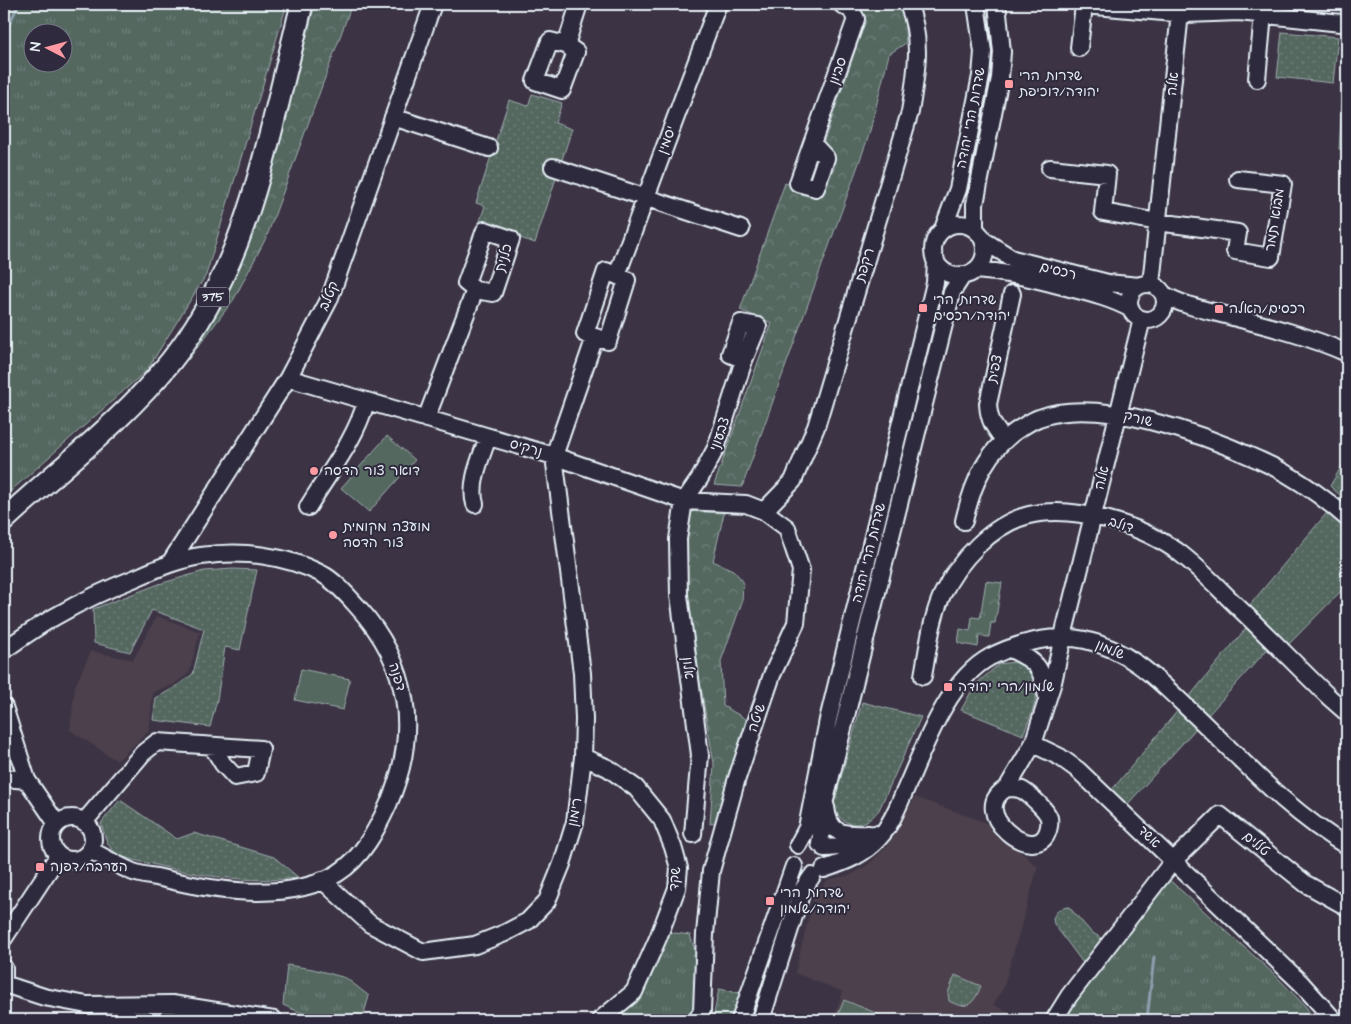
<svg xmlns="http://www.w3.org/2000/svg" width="1351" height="1024" font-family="'Architects Daughter','Playpen Sans Hebrew',sans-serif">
  <defs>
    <pattern id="grass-tufts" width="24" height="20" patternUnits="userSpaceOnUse" patternTransform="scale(1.25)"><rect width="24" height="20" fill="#546861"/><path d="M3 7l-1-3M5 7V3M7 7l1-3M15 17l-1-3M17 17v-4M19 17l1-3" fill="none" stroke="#6d7e78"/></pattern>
    <pattern id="forest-crowns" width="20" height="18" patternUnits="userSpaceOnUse" patternTransform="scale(1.25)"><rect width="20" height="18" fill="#546861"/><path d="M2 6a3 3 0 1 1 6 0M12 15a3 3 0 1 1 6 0" fill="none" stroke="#6d7e78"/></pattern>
    <pattern id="park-dots" width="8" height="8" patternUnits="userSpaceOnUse" patternTransform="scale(1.25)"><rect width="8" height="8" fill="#546861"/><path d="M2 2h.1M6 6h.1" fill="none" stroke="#6d7e78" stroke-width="1.8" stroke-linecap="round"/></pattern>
  </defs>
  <rect width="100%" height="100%" fill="#3c3444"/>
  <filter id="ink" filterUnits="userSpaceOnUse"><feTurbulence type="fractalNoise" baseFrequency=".02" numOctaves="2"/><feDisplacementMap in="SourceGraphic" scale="10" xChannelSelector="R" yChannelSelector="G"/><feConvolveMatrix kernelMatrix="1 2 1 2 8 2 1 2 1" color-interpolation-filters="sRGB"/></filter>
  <g filter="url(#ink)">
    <path fill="#4c3f4c" d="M157 616 200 632 189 673 173 685 153 692 149 731 117 761 70 730 75 686 91 651 133 660Z
      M915 797 987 823 1038 867 1003 989 993 1005 1028 1020H833L843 992 795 973 813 900 827 880 850 875 868 865 888 845Z"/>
    <path fill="url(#grass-tufts)" stroke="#9eacac" fill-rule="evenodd" d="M4 4H287L206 275 147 370 4 497ZM32 32H62V62H32Z
      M1165 876 1274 974 1306 1007 1315 1020H1062L1067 1006Z
      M667 932 690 935 698 960 693 1008 686 1020H616C639 998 654 961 667 932Z
      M287 965 313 969 346 978 369 996 362 1020H318L283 1005Z"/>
    <path fill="url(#forest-crowns)" stroke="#9eacac" d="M315 4H352L267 236 234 299 188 360 226 297 255 229 290 102Z
      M853 4H898L904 16 906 43 889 54 869 135 742 487 714 485 772 323 740 310 785 183 820 196 834 169 835 155 823 144 862 31 863 20Z
      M686 511 724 513 713 561 733 570 743 581 742 602 721 661 723 706 746 719 718 822 710 824 714 764 688 611 685 573Z
      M986 581 1002 583 995 623H991L989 637 979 636 978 647 958 643 960 629 970 631 972 617 980 618Z"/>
    <path fill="url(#park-dots)" stroke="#9eacac" d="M1282 32 1338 37 1333 83 1277 77Z
      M1343 88H1347V149H1339Z
      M532 94 562 103 555 123 572 129 535 243 479 224 485 206 476 203 509 100 528 106Z
      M1347 457V585L1287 646 1274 642 1126 806 1111 791 1257 615 1248 607 1341 496 1330 486Z
      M233 569 257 570 240 650 225 647 217 700 210 727 153 720 156 698 174 688 193 674 204 629 152 610 130 652 94 643 93 609 159 584 204 571Z
      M1014 662C1018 664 1025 667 1029 670 1046 687 1030 717 1023 735L961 710 975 685 999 664Z
      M862 702 921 717 879 810C876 813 873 817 870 819 854 830 836 822 834 803Z
      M120 800 177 839 194 833 274 857 299 878C248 883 203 877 152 864 142 862 124 859 116 853 106 846 104 833 101 823Z
      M1069 907 1091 932 1103 939 1083 963 1054 924 1053 918C1057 910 1060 908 1069 907Z
      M955 975 981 986C974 1004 967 1011 949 1001L948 993Z
      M719 989 745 994 734 1020H710L714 1014Z"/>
    <path fill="#546861" stroke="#9eacac" d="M387 436 415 460 369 512 341 488Z
      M301 669 350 679 343 710 295 700Z
      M844 1000 888 1018 887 1020H836Z"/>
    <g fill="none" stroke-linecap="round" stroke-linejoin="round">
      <path stroke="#8d9eae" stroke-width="3" d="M4 34 19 4
        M1147 1020 1154 957"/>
      <defs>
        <path id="minor" d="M550 41 566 45 576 52 562 90 535 81Z
          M566 45 579 4
          M1079 48 1084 5 1186 14 1239 12 1341 23
          M1257 79 1263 14
          M393 117 489 148
          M813 144 826 158 816 188 798 183 856 19 851 10 841 4
          M553 167 741 229
          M1050 168 1107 174 1103 212 1158 222 1238 233 1235 251 1271 257 1283 184 1238 179
          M933 250a26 26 0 1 1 52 0a26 26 0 1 1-52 0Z
          M943 229 958 189 981 76 983 52 976 4
          M975 229V204L1000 78 1002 52 997 4
          M485 230 511 239 493 293 475 290 466 283Z
          M983 240 1013 259 1108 283 1139 286
          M975 270C1006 272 1031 278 1062 286 1085 292 1109 297 1131 309
          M606 271 627 280 608 341 585 334Z
          M617 275 718 4
          M1151 284 1181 4
          M1129 302a18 18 0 1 1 36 0a18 18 0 1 1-36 0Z
          M1163 294C1182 306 1211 311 1233 317 1272 327 1311 337 1347 353
          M1142 319 1065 628 1053 682 1033 744 1060 757 1078 770 1301 983 1334 1020
          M288 378 554 456 684 501 746 504 764 511 787 528 801 570 796 623 772 675 737 778 711 871 705 934 702 1011 697 1020
          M426 419 475 290
          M1004 440C994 427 989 421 988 404L1012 294
          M475 504C469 483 481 458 488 437
          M308 507C329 472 355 441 366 402
          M764 511 793 481 816 427 910 112C916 75 923 39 908 4
          M964 521C973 482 987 448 1022 427 1027 424 1033 420 1039 418 1098 396 1203 434 1259 460 1291 474 1321 495 1347 518
          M170 563 288 378 329 300 433 4
          M1010 649C1037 661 1042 667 1047 697
          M4 650C21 638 38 626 56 616 82 601 110 588 138 577 158 568 179 559 201 556 242 550 285 555 322 574 335 581 347 595 357 606 410 664 420 733 388 805 377 829 362 858 338 873 290 903 213 891 161 878 152 876 141 875 133 872 118 866 104 857 90 850
          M923 676C928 649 931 620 942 595 958 561 992 524 1029 515 1074 504 1140 525 1177 551 1200 568 1220 590 1241 610 1271 639 1300 669 1330 698L1347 713
          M4 707 27 780 57 824
          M583 757 608 768 636 788 662 820 673 847 679 868 677 888 658 938 634 992 600 1020
          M4 778 27 780
          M1007 788C1012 788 1017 788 1022 790 1029 794 1047 810 1049 818 1050 822 1049 829 1047 833 1035 865 965 812 1007 788Z
          M1007 788 1033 744
          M826 807C829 836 844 835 869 834
          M51 839a21 21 0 1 1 42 0a21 21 0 1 1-42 0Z
          M84 822 143 753 157 742 261 749 256 773 235 777 223 764 212 746
          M693 834 700 755 679 595 678 539 684 501 700 478 716 448 744 360 758 326 741 323 730 354 744 360
          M820 844 825 800 952 292 963 275
          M798 845 807 828 828 720 935 283 936 260
          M824 848C843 848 859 843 875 834
          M824 869C845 862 864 855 879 838 890 826 897 809 903 795 923 751 946 681 990 657 1017 643 1056 633 1085 640 1132 650 1163 685 1196 716 1243 761 1290 813 1347 846
          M322 880 370 924 423 952 475 945 505 933 528 921 547 901 562 864 575 822 583 757 584 719 582 673 554 456 595 337
          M4 938 58 856
          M4 968V978
          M4 984 44 997 87 1005 172 1004 274 1020
          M740 1020 794 866
          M761 1020 802 891 812 876
          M1054 1020 1069 996 1173 861 1220 815 1306 884 1347 907"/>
        <path id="major" d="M4 520C60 468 123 421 171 361 231 286 256 194 278 103 286 70 294 37 302 4"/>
      </defs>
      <use href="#minor" stroke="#e8f1f8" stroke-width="20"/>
      <use href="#major" stroke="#e8f1f8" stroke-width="25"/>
      <use href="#minor" stroke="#2f2a3d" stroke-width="16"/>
      <use href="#major" stroke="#2f2a3d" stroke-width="21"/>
    </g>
  </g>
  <g fill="#ff9aa2" stroke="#2f2a3d" stroke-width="2">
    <rect x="1004" y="79" width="10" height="10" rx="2.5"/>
    <rect x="918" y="303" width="10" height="10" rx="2.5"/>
    <rect x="1214" y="304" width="10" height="10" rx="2.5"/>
    <circle cx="314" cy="471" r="5"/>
    <circle cx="333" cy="535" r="5"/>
    <rect x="943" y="682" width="10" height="10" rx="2.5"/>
    <rect x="35" y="862" width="10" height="10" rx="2.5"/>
    <rect x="765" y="896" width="10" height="10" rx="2.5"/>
  </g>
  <g text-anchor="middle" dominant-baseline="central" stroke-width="4" stroke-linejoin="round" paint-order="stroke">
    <rect fill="#2f2a3d" stroke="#b0b5c0" stroke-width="1" x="197" y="287.5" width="32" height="19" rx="4"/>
    <g font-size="12" font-weight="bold" fill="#e8f1f8">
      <text x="213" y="297">375</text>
    </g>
    <g font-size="14" fill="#e8f1f8" stroke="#2f2a3d">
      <text transform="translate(838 71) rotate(-71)">סביון</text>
      <text transform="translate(1173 84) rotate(-84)">אלה</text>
      <text transform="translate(971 118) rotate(-79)">שדרות הרי יהודה</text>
      <text transform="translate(667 140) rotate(-70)">יסמין</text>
      <text transform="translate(1275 220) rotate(-81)">מבוא תמר</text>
      <text transform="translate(504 258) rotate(-73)">כלנית</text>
      <text transform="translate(865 265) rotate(-73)">רקפת</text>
      <text transform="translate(1058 271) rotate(14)">רכסים</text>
      <text transform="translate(329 296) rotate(-67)">קטלב</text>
      <text transform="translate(995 369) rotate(-78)">צפית</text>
      <text transform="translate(1138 419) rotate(14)">שורק</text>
      <text transform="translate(720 434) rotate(-71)">צבעוני</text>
      <text transform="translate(526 448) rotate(16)">נרקיס</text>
      <text transform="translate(1102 478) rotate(-76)">אלה</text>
      <text transform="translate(1121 525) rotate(18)">דולב</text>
      <text transform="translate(869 553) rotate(-76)">שדרות הרי יהודה</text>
      <text transform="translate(1110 650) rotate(23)">שלמון</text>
      <text transform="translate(688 668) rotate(83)">אלון</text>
      <text transform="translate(397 677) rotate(73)">דפנה</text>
      <text transform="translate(757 718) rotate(-71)">שיטה</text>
      <text transform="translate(575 812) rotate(-80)">רימון</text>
      <text transform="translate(1149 837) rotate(44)">אשד</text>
      <text transform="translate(1256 844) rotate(40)">טללים</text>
      <text transform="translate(675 879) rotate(-84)">שקד</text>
    </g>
    <g font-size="14" fill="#e8f1f8" stroke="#2f2a3d" text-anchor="start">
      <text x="1019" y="76">שדרות הרי<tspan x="1019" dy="16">יהודה/דוכיפת</tspan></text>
      <text x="933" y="300">שדרות הרי<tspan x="933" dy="16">יהודה/רכסים</tspan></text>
      <text x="1229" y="309">רכסים/האלה</text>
      <text x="324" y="471">דואר צור הדסה</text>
      <text x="343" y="527">מועצה מקומית<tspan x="343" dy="16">צור הדסה</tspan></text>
      <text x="958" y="687">שלמון/הרי יהודה</text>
      <text x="50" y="867">הערבה/דפנה</text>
      <text x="780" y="893">שדרות הרי<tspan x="780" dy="16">יהודה/שלמון</tspan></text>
    </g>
  </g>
  <rect width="1351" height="1024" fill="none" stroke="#2f2a3d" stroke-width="20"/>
  <rect x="10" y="10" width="1331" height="1004" fill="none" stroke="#e8f1f8" stroke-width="2" filter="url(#ink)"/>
  <g transform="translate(48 48) rotate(276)"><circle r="24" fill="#2f2a3d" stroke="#797a88"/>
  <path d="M0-4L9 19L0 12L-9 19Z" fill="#ff9aa2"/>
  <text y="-8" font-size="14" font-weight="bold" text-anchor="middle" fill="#e8f1f8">N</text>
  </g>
</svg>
